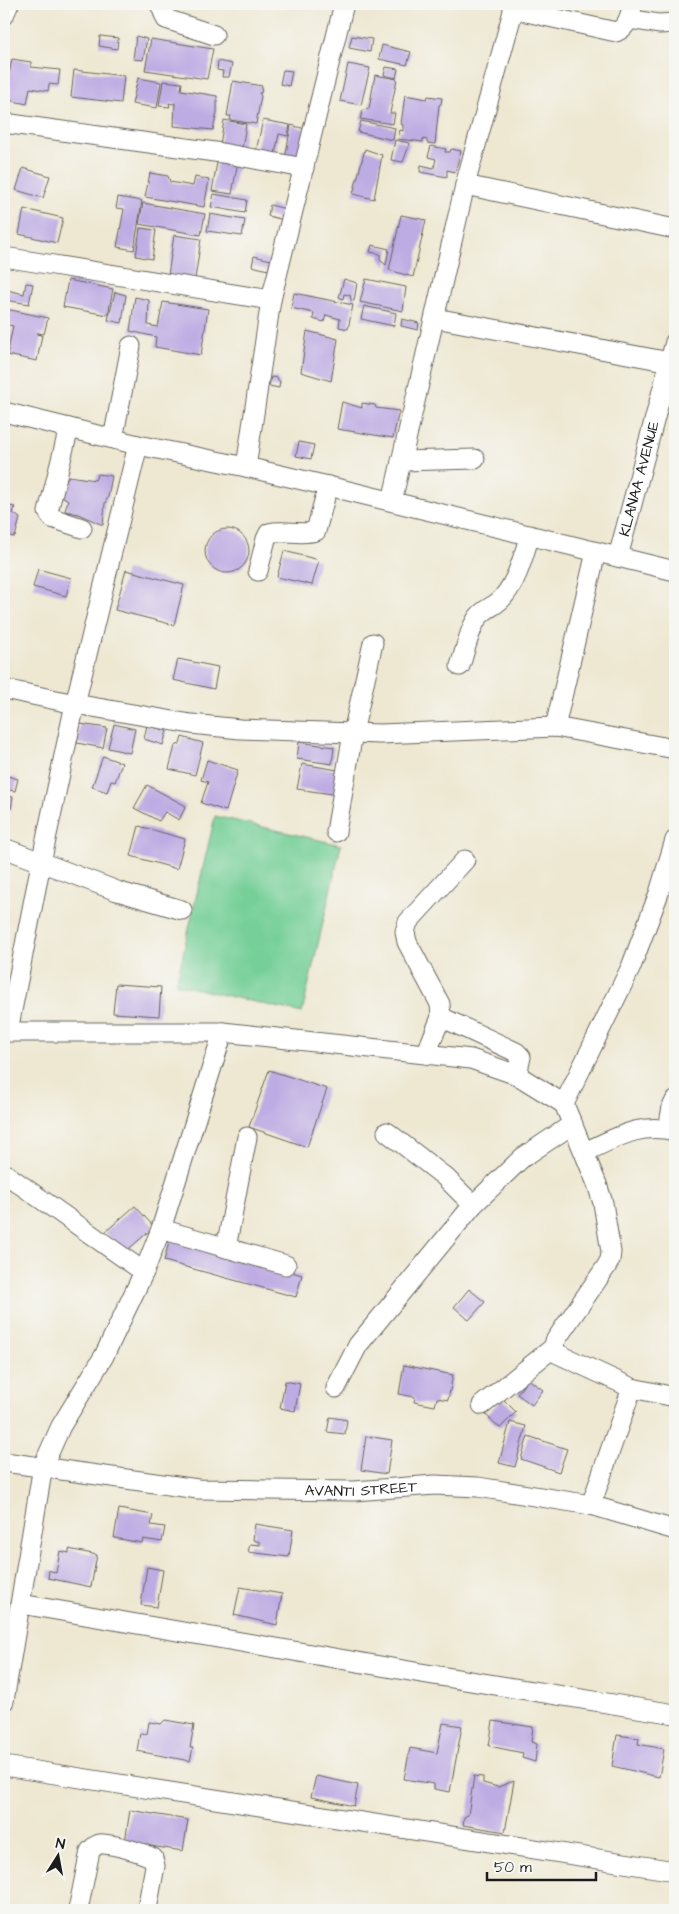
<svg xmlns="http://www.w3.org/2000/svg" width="679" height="1914" font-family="'Architects Daughter',sans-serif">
  <rect width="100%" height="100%" fill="#f6f6f2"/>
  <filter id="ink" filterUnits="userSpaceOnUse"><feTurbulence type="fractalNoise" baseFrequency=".02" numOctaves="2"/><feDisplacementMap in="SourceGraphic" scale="10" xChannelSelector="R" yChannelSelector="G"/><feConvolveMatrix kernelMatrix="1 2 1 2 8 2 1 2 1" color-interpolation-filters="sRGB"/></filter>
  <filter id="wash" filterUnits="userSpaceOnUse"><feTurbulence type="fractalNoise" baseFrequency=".0096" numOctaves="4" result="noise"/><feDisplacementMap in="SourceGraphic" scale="20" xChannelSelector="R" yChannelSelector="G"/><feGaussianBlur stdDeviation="1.12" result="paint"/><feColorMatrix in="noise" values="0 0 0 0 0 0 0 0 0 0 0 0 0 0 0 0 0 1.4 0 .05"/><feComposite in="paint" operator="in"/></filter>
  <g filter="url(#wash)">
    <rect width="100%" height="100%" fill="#eee8d2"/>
    <path fill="#75cf97" stroke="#48765a" d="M215 816 341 845 302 1013 176 984Z"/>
    <g id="blocks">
      <path fill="#bdabe3" d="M100 36 118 38 117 49 99 46Z
        M136 36 147 39 143 60 133 59Z
        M352 36 372 39 370 52 349 48Z
        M151 39 213 49 207 79 145 70Z
        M382 45 411 52 407 65 379 59Z
        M12 59 31 62V67L60 70 58 85 49 84 48 91 30 88 27 104 8 100 11 88 4 86 7 73 9 74Z
        M218 61 232 64 229 77H222L223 71 217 70Z
        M348 64 370 68 361 105 340 101Z
        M386 67 398 69 396 78 384 75Z
        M74 70 124 76 121 103 71 97Z
        M283 70 292 71 289 86 280 84Z
        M375 75 397 79 390 113H395L393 124 360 119 363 110 369 109Z
        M138 78 161 82 157 108 132 104Z
        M163 81 182 83 181 90 217 96V112L213 130 174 126 175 103 173 104 169 103 170 107 159 106Z
        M233 81 262 86 261 93H259L261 96 256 124 230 120 231 116H227Z
        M405 95 427 99 428 96 442 98 441 104 439 105 435 144 427 143V140L423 139V142L398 139 400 130 403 131V125L401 124Z
        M224 120 246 124 242 149 220 145Z
        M263 120 290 125 288 136 279 134 275 154 256 151Z
        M361 121 395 128 393 140 358 132Z
        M291 125 305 129 298 161 285 159Z
        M395 140 410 143 403 162 391 160Z
        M431 146 446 149 445 152H450L451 149 461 151 455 172 447 170V177L420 172 421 165 434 168 436 159 428 157Z
        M365 149 382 155 374 199 353 194Z
        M218 157 238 161 232 194 212 191Z
        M23 168 50 176 43 198 16 190Z
        M150 173 168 176 170 182 193 186 195 177 209 180 204 207 145 197Z
        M214 194 247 200 245 213 211 207Z
        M118 197 142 201 134 250 117 247 124 209 116 208Z
        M4 202 9 204 4 220Z
        M143 203 205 214 201 235 139 224Z
        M270 205 286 209 284 220 268 216Z
        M24 209 63 218 57 243 19 234Z
        M210 214 245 220 242 236 207 231Z
        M401 215 426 220 413 277 389 270Z
        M140 228 156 230 152 259 136 256Z
        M174 235 201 239 195 279 168 275Z
        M372 245 389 249 386 265 380 260V254L370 252Z
        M254 256 271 260 268 270 252 266Z
        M344 279 357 283 354 301 351 300 350 295 344 294 343 299 339 297Z
        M366 279 406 287 403 311 360 302Z
        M68 280 113 289 108 315 63 307Z
        M26 283 33 284 29 304 5 300 7 290 24 294Z
        M115 292 126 295 122 323 108 320Z
        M294 293 353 305 348 329 339 327 340 319 326 315 324 322 313 319 314 313 291 308Z
        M135 297 149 300 148 325 158 327 163 302 208 309 201 355 155 347 156 337 130 331Z
        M364 306 396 313 394 326 361 319Z
        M6 309 48 318 44 334 37 333V334L42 335 37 361 7 355 13 326 4 324Z
        M402 319 419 323 418 330 401 326Z
        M307 331 338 339 331 381 301 372Z
        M271 377 278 378V381H280L279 388 269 386Z
        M342 402 362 408V403L375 405 376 408 399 411 393 438 337 429Z
        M299 442 314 445 311 459 296 456Z
        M98 474 112 476 108 497 105 503 103 525 78 514 65 511 68 500 62 496V486L69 476 95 480Z
        M4 505 15 507 13 513 20 518 15 537 4 535Z
        M205 551a22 22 0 1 1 44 0a22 22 0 1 1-44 0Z
        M284 551 319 560 312 585 277 577Z
        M38 569 71 578 66 596 33 587Z
        M126 570 184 585 174 625 115 610Z
        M178 659 218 667 214 689 173 680Z
        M80 724 107 728 103 748 77 743Z
        M114 724 135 729 130 753 108 748Z
        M147 725 167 731 163 745 144 739Z
        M182 737 203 743 195 775 169 769 175 746 180 744Z
        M299 742 334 747 332 764 297 759Z
        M103 756 122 763 115 782 111 781 107 792 92 787Z
        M207 760 238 770 226 811 201 803 208 782 201 780Z
        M302 764 344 771 339 795 297 789Z
        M4 775 18 779 15 791 4 789Z
        M147 785 186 806 179 820 165 812 159 821 134 808Z
        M4 795 13 797 11 809 4 808Z
        M139 826 185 839 177 869 131 856Z
        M116 984 161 987 159 1016 113 1013Z
        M269 1070 327 1089 307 1147 249 1127Z
        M135 1206 154 1227 124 1253 105 1232Z
        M170 1238 302 1275 296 1297 164 1261Z
        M469 1289 485 1302 469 1320 454 1307Z
        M404 1365 453 1375 448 1400 437 1398 435 1406 414 1402 415 1397 399 1394Z
        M528 1379 543 1390 532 1405 517 1394Z
        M285 1381 300 1384 295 1411 280 1408Z
        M503 1399 516 1412 500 1428 486 1415Z
        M330 1417 347 1420 345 1434 327 1432Z
        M510 1422 526 1426 515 1467 499 1463Z
        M366 1436 392 1440 387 1474 361 1470Z
        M528 1436 567 1449 559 1472 521 1459Z
        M119 1509 153 1515 151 1525 165 1527 162 1542 143 1539 142 1543 114 1538Z
        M255 1524 293 1530 289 1557 248 1552 250 1544 260 1545V1542L253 1540Z
        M69 1549 97 1555 91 1587 48 1578 49 1570 56 1573 60 1551 69 1553Z
        M147 1567 163 1570 157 1607 141 1605Z
        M240 1587 282 1594 277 1625 234 1615Z
        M4 1620H7L5 1635H4Z
        M165 1720 194 1725 190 1748H193L190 1761 137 1751 140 1733 147 1734 149 1722 161 1724Z
        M493 1721 533 1727 531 1742 537 1744 535 1762 522 1758 523 1753 489 1746Z
        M443 1723 462 1726 450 1792 434 1789V1784L404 1779 410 1748 437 1753Z
        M617 1735 639 1738 638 1744 664 1749 659 1777 612 1766Z
        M316 1776 358 1785 354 1806 311 1797Z
        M474 1776 483 1777V1783L498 1787 514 1781 505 1832 463 1825 464 1817 468 1815Z
        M130 1810 188 1820 183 1851 125 1842Z"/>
    </g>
  </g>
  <g filter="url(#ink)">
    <use href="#blocks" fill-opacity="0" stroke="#66635c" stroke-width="1"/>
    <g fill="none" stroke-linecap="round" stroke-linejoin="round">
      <defs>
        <g id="minor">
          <path d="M160 4 166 19 214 35"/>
          <path d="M513 9 616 32C628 27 630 15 633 4"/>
          <path d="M4 15 9 4"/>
          <path d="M629 19 659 24 675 23"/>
          <path d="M4 123 222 153 304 168"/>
          <path d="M465 185 675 229"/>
          <path d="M4 257 271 300"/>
          <path d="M435 318 670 362"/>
          <path d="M4 412 138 445 246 467 328 486 675 571"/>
          <path d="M69 428 48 512 52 518 82 528"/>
          <path d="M113 439 131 346"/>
          <path d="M401 461 475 459"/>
          <path d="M246 467 271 300 344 4"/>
          <path d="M392 501 465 185 515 4"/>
          <path id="s1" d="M618 557 675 342"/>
          <path d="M258 571 266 539 269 533C285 529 300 536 316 531L328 486"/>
          <path d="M460 666C465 652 470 625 480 615 486 608 498 605 504 596 518 579 523 556 530 535"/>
          <path d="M4 689 75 704 191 724 240 729 380 734 555 727 675 749"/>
          <path d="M555 727 596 552"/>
          <path d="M336 832 353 733 373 643"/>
          <path d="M4 848 117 891 182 910"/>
          <path d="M441 1017 516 1052 521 1057 517 1075"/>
          <path d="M8 1031 41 863 75 704 138 445"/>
          <path d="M4 1032H223L471 1059 517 1075 564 1104 597 1184 603 1203 611 1252 610 1260 606 1267 555 1341 554 1347 556 1353 632 1388"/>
          <path d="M426 1054 441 1017 440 1004 407 942 405 932 408 922 465 860"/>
          <path d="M564 1104 631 967 659 893 675 840"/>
          <path d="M668 1129 672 1107 675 1101"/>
          <path d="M387 1132 445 1177 473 1205"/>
          <path d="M585 1152C616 1138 639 1122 675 1131"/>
          <path d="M4 1173 144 1272"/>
          <path d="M161 1229 286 1265"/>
          <path d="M226 1248 247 1137"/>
          <path d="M336 1388 358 1345 473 1205 522 1158 573 1124"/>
          <path d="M482 1405 554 1347"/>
          <path id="s2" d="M4 1462 198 1489 354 1491 435 1485 478 1487 591 1505 675 1530"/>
          <path d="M591 1505 632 1388 675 1397"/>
          <path d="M21 1604 421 1673 675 1714"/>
          <path d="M4 1701 43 1466 61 1426 104 1356 144 1272 161 1229 223 1032"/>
          <path d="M4 1766 675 1871"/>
          <path d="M78 1910 90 1851C94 1847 97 1843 103 1844 117 1845 141 1852 153 1858L155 1866 147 1909"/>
        </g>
      </defs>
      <use href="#minor" stroke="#66635c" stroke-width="21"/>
      <use href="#minor" stroke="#fff" stroke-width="19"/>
    </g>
  </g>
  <g text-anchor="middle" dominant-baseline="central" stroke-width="4" stroke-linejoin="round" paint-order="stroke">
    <g font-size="15" fill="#1c1c1c" stroke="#f6f6f2">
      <text stroke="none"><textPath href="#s1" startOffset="81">KLANAA AVENUE</textPath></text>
      <text stroke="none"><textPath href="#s2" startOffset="359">AVANTI STREET</textPath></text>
    </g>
  </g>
  <rect width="679" height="1914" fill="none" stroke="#f6f6f2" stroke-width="20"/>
  <g transform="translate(58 1856) rotate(11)" stroke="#f6f6f2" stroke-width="4" paint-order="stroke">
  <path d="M0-4L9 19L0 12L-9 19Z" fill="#1c1c1c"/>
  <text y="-8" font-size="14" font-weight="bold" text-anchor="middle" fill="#1c1c1c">N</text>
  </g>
  <path d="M487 1872v8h109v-8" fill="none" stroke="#1c1c1c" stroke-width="2.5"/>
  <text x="494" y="1872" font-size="15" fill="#1c1c1c" stroke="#f6f6f2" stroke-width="4" paint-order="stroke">50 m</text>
</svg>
